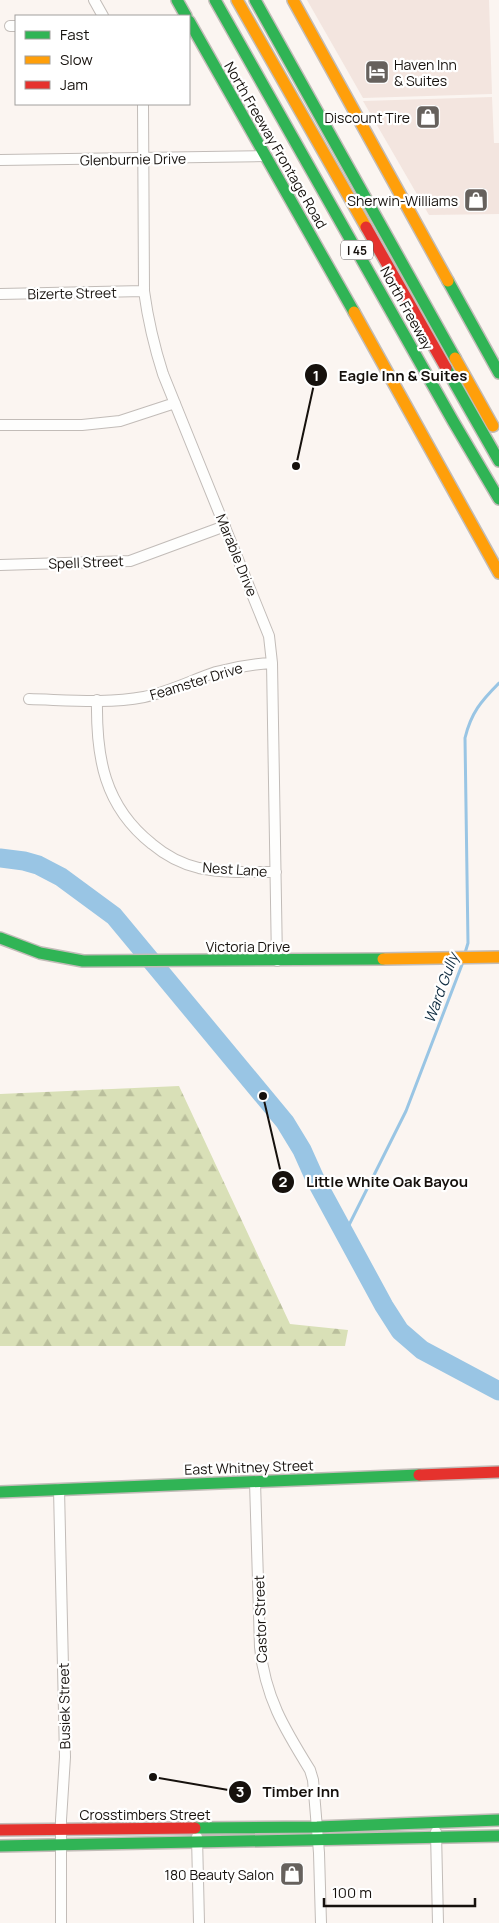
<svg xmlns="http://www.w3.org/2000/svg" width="499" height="1923" font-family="Manrope,sans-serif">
  <defs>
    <pattern id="forest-firs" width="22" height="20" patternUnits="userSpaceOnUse" patternTransform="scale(1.25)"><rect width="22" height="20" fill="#d9e0b7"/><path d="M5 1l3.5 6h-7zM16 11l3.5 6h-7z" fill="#babf9c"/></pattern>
  </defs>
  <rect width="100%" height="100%" fill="#fbf5f1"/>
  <path fill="#f3e5df" d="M307 0H489L492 94 363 98Z
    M492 97 494 143H499V214L429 215 363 101Z"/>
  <path fill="url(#forest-firs)" d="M179 1086 290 1324 348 1330 345 1346H0V1094Z"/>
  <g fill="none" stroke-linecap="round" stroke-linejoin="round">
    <path stroke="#99c5e4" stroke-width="3" d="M465 953 468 943 465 738C471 713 481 701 499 683
      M345 1233 406 1111 463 962"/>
    <path stroke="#99c5e4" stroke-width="19" d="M0 858 24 861 38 865 61 877 114 916 285 1122 302 1150 315 1179 384 1306 400 1331 422 1350 499 1391"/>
    <defs>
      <path id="street" d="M94 0 103 16
        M10 26H16
        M143 104 144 291C148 320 154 346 163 374L269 636 272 663 277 961
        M0 160 265 156
        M0 294 144 291
        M0 425H82L120 421 175 403
        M0 565 130 561 225 526
        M29 699C67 700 107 704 144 697 169 692 192 680 216 672 235 667 253 664 272 663
        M97 700C96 757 104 806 152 844 165 855 182 864 199 868 224 873 250 872 276 872
        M255 1482 260 1647C265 1697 284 1728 310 1770L313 1780 319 1853 321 1923
        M59 1489 65 1757 61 1820V1923
        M436 1832 438 1923
        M197 1837 199 1923"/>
      <path id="fast" d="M177 0 186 16
        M215 0 453 421 499 499
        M255 0 455 358
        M189 21 354 312
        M448 281 499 373
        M446 368 499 461
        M0 938 40 953 83 961 383 959
        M0 1492 419 1475
        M195 1828 317 1827 499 1820
        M0 1846 499 1836"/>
      <path id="slow" d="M237 0 366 227
        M293 0 448 281
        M354 312 499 573
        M455 358 493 426
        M383 959 499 957"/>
      <path id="jam" d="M366 227 446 368
        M419 1475 499 1472
        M0 1830 195 1828"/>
    </defs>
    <use href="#street" stroke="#c2bcb8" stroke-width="12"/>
    <use href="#fast" stroke="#c2bcb8" stroke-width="14"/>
    <use href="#slow" stroke="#c2bcb8" stroke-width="14"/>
    <use href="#jam" stroke="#c2bcb8" stroke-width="14"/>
    <use href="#street" stroke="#fefefd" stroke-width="10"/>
    <use href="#fast" stroke="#30b455" stroke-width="11"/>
    <use href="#slow" stroke="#ff9f0a" stroke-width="11"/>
    <use href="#jam" stroke="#e5322d" stroke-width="11"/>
  </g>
  <defs>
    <symbol id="hotel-square" viewBox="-11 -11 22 22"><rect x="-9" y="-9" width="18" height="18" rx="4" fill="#66615d" stroke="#fff"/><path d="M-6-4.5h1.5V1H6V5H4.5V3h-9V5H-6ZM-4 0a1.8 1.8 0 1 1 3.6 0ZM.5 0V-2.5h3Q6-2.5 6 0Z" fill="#fff"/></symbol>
    <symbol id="shop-square" viewBox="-11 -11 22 22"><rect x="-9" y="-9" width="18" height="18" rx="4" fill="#66615d" stroke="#fff"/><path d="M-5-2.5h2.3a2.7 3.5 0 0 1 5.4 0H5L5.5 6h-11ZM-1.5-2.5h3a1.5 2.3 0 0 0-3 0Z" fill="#fff"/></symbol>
  </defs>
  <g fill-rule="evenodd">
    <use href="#hotel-square" x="363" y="58" width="28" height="28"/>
    <use href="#shop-square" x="414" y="103" width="28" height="28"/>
    <use href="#shop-square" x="462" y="186" width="28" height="28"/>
    <use href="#shop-square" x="278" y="1860" width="28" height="28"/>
  </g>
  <g text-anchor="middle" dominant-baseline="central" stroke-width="4.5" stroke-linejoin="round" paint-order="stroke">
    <rect fill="#fff" stroke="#5c5856" stroke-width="1" x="341" y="240.5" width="32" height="19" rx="4"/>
    <g font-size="12" font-weight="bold" fill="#16110d">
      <text x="357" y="250">I 45</text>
    </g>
    <g font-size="14" fill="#16110d" stroke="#fff" text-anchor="end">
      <text x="394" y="64" text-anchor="start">Haven Inn<tspan x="394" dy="16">&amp; Suites</tspan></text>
      <text x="410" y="117">Discount Tire</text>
      <text x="458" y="200">Sherwin-Williams</text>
      <text x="274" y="1874">180 Beauty Salon</text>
    </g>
    <g font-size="14" fill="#16110d" stroke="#fff">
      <text transform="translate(276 145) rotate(60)">North Freeway Frontage Road</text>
      <text transform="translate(133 159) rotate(-1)">Glenburnie Drive</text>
      <text transform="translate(72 293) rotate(-1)">Bizerte Street</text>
      <text transform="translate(407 308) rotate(61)">North Freeway</text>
      <text transform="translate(237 555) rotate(68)">Marable Drive</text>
      <text transform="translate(86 562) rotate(-2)">Spell Street</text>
      <text transform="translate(196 681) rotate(-17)">Feamster Drive</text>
      <text transform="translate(235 869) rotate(4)">Nest Lane</text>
      <text x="248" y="946">Victoria Drive</text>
      <text transform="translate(249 1467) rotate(-2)">East Whitney Street</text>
      <text transform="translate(260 1619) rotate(-92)">Castor Street</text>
      <text transform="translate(64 1706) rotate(-91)">Busiek Street</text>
      <text x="145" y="1814">Crosstimbers Street</text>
    </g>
    <g font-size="15" font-style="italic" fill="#0f2c40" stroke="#fff">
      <text transform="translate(441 988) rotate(-70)">Ward Gully</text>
    </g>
  </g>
  <path fill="none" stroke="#16110d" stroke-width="2" d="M296 466L316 375M263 1096L283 1182M153 1777L240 1792"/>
  <g fill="#16110d" stroke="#fff" stroke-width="2">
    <circle cx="296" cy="466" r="5"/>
    <circle cx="263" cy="1096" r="5"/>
    <circle cx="153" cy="1777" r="5"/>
    <circle cx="316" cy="375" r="12"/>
    <circle cx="283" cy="1182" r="12"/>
    <circle cx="240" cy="1792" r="12"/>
  </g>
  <g font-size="15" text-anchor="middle" font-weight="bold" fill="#fff">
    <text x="316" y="381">1</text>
    <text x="283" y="1187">2</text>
    <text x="240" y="1797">3</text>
  </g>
  <g font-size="15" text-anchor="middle" font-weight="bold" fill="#16110d" stroke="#fff" stroke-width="4.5" stroke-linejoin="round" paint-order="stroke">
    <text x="403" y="381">Eagle Inn &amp; Suites</text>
    <text x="387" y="1187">Little White Oak Bayou</text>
    <text x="301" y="1797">Timber Inn</text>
  </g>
  <rect x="15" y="15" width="175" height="90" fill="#ffffff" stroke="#a2a09e"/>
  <rect x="25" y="31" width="25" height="8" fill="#30b455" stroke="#a2a09e"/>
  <text x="60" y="40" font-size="15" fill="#16110d">Fast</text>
  <rect x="25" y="56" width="25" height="8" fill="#ff9f0a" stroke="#a2a09e"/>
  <text x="60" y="65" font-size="15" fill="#16110d">Slow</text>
  <rect x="25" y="81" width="25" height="8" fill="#e5322d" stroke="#a2a09e"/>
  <text x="60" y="90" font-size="15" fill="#16110d">Jam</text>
  <path d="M324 1898v8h151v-8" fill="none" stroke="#16110d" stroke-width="2.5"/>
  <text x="332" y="1898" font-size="15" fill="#16110d" stroke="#ffffff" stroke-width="4" paint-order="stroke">100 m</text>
</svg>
